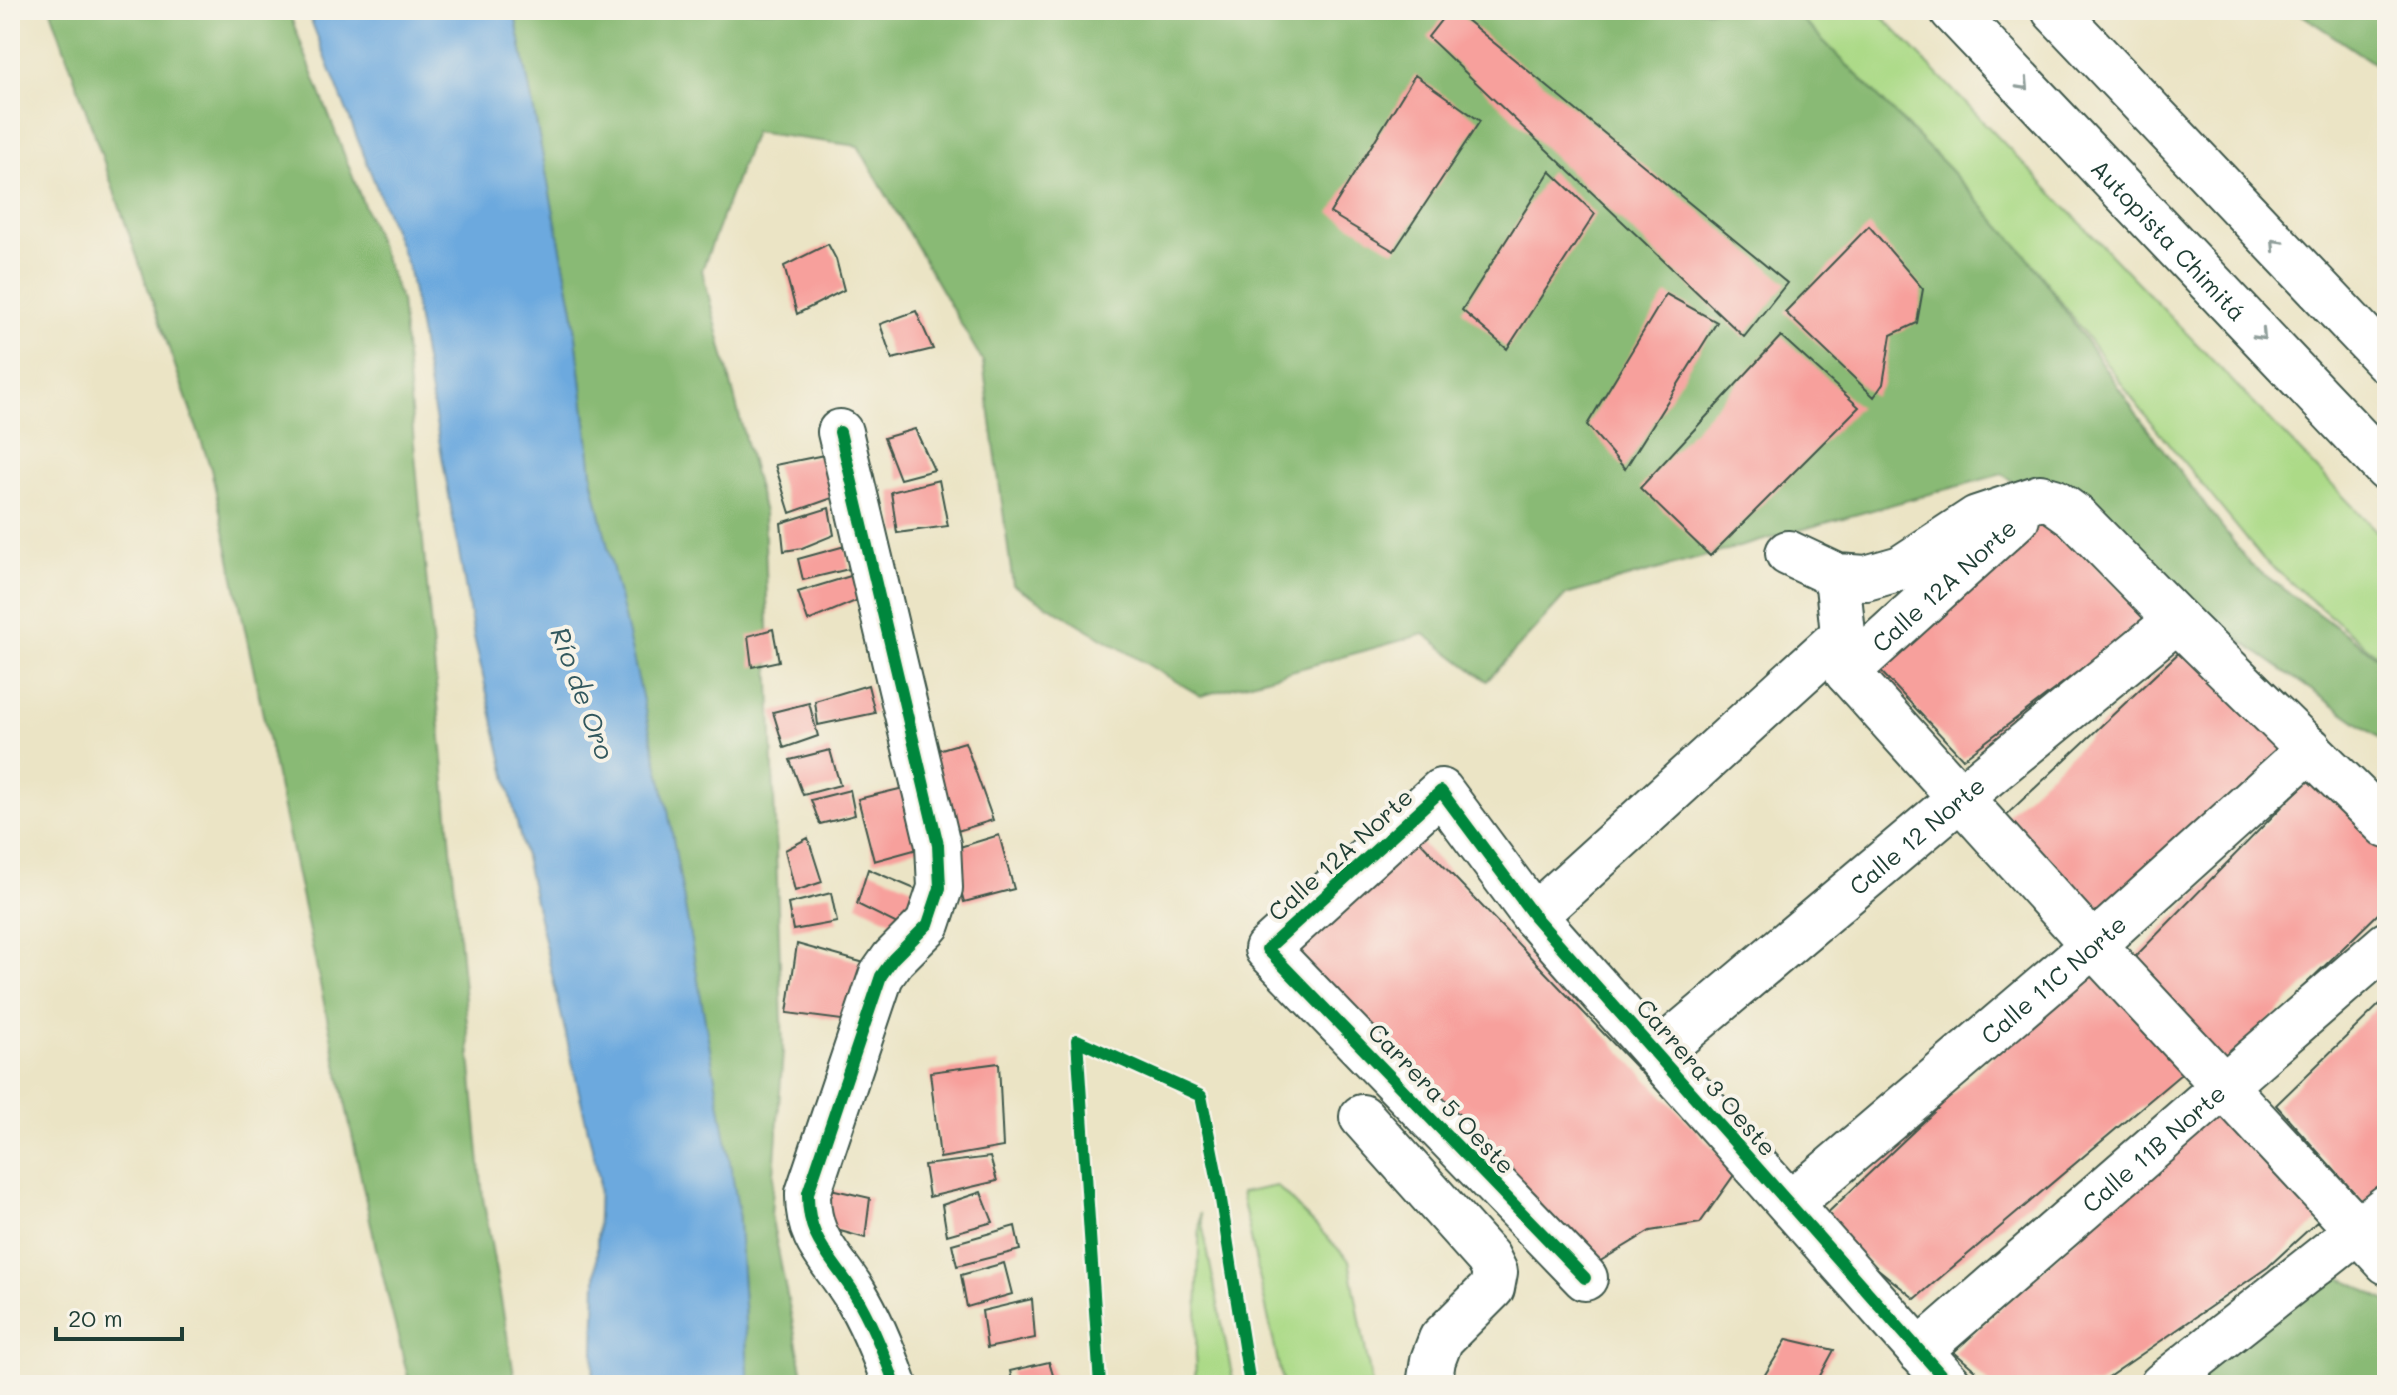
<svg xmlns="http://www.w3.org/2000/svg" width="2397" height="1395" font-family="Mali,sans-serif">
  <rect width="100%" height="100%" fill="#f7f3e8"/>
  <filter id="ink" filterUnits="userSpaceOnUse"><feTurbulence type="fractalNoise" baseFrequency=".0125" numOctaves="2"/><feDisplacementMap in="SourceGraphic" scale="16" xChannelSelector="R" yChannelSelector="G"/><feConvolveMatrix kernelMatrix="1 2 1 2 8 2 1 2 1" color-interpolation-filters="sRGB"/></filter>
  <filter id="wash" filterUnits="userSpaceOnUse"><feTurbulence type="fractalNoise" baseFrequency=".006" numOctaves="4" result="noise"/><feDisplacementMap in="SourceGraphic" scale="32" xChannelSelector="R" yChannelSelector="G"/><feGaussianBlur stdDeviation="1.8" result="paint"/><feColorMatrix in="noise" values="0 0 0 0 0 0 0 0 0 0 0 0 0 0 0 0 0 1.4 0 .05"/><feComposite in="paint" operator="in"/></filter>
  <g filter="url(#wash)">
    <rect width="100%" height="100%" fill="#ebe4c5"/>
    <path fill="#acda87" stroke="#668c5e" stroke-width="2" d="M1793 10H1876L2387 542V661L2368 648 2263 559 2141 410 2028 257 1950 170Z
      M1277 1186 1349 1260 1372 1385H1283L1241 1193Z
      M1200 1213 1234 1385H1195Z"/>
    <path fill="#89ba74" stroke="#547c54" stroke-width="2" d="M51 10H288L401 301 483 1198 516 1385H410L376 1248 211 469Z
      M514 10H1793L1950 170 2028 257 2143 423 2251 565 2387 664V743L2002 474 1566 595 1487 681 1424 634 1201 696 1013 585 983 362 858 146 754 132 702 270 764 513 783 1051 771 1215 805 1385H749L738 1208 593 482 573 310Z
      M2295 10H2387V72Z
      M2323 1268 2387 1301V1385H2170Z"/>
    <path fill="#6ca9de" stroke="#467389" stroke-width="2" d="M307 10H514L573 310 593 482 668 810 738 1208 749 1385H593L599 1178 474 637 409 270Z"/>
    <g id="blocks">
      <path fill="#f7a09c" d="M1449 10H1454L1787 283 1744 337 1428 37Z
        M1415 75 1480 121 1394 251 1330 213Z
        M1550 171 1595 214 1507 349 1462 310Z
        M1869 226 1923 289 1917 323 1891 335 1883 384 1874 397 1785 312Z
        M828 244 836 259 844 290 797 314 784 266Z
        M1666 294 1717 322 1625 469 1587 425Z
        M916 311 933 349 892 359 880 324Z
        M1781 336 1859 407 1710 556 1640 488Z
        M915 429 934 470 900 479 884 438Z
        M829 454 835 497 790 513 775 465Z
        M939 480 948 526 897 533 891 492Z
        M829 508 834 535 802 548 784 551 781 523Z
        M2047 514 2147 619 1963 759 1874 664Z
        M845 546 849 569 803 580 798 559Z
        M857 574 863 598 808 621 798 592Z
        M773 629 779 661 752 667 748 636Z
        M2186 646 2291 748 2100 924 2001 820Z
        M868 685 875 713 818 725 815 701Z
        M809 703 818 736 784 748 773 712Z
        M965 742 993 820 951 833 928 753Z
        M830 750 840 785 803 795 790 760Z
        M2316 772 2387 841V905L2224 1064 2130 962Z
        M912 786 925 847 874 861 858 799Z
        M850 790 855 815 820 824 811 800Z
        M999 835 1014 889 964 902 950 850Z
        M1414 835 1736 1172 1700 1223 1650 1231 1592 1266 1293 953Z
        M808 838 822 882 795 891 785 850Z
        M868 869 929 895 913 932 857 904Z
        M831 893 837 922 793 930 788 904Z
        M797 944 875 966 857 1022 787 1013Z
        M2089 965 2187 1069 1915 1299 1819 1221Z
        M2387 997V1189L2367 1207 2276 1105Z
        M999 1063 1003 1147 940 1158 930 1072Z
        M2216 1108 2320 1219 2268 1267 2097 1385H1992L1954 1352Z
        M990 1157 997 1181 929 1197 924 1165Z
        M826 1188 870 1198 865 1238 819 1225Z
        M981 1192 993 1222 947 1235 942 1205Z
        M1015 1226 1020 1250 957 1266 952 1244Z
        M1004 1263 1012 1294 967 1307 961 1275Z
        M1032 1299 1035 1338 987 1348 982 1311Z
        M1787 1339 1834 1350 1815 1385H1770L1761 1381Z
        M1049 1362 1056 1385H1013L1010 1371Z"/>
    </g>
  </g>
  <g filter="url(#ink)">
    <use href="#blocks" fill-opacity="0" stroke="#3e564a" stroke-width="2"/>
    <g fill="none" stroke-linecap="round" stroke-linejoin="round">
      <defs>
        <g id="minor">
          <path d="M840 432 938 845 940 888 928 924 893 959 881 976 808 1193C807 1240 831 1256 854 1293 870 1319 885 1356 895 1385"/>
          <path d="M1788 553 1837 576 1866 578 1901 568 1977 518 2040 497 2054 501 2075 516 2177 620 2387 826"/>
          <path d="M1837 576 1847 672 2093 945 2387 1262"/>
          <path id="s1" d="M1847 672 2017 518"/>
          <path d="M1534 916 1843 635"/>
          <path id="s2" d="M1658 1053 1961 797 2177 620"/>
          <path d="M1362 1117 1488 1258 1495 1272 1492 1288 1441 1339 1433 1360 1429 1385"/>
          <path id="s3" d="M1790 1204 2093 945 2310 749"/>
          <path d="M1585 1278 1267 949 1441 791 1534 916 1950 1385"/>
          <path id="s4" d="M1919 1351 2387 944"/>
          <path d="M2162 1385 2387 1207"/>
        </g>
        <g id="highway">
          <path id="s5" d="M1952 10 2387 469"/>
          <path d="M2054 10 2387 361"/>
        </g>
      </defs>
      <use href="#minor" stroke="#3e564a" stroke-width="48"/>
      <use href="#highway" stroke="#3e564a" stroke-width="48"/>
      <use href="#minor" stroke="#fff" stroke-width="44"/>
      <use href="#highway" stroke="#fff" stroke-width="44"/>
      <defs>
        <path id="cycleway" d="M840 432 938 845 940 888 928 924 893 959 881 976 808 1193C807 1240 831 1256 854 1293 870 1319 885 1356 895 1385
          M1585 1278 1267 949 1441 791 1534 916 1950 1385
          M1100 1385 1077 1040 1201 1096 1219 1187 1250 1385"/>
      </defs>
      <use href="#cycleway" stroke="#f7f3e8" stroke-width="17"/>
      <use href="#cycleway" stroke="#00873e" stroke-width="12"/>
    </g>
    <defs><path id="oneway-chevron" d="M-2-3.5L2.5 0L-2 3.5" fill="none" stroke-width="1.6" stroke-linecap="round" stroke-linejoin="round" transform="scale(2)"/></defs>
    <g stroke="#8f9e9a">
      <use href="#oneway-chevron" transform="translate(2024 85) rotate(47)"/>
      <use href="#oneway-chevron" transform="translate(2276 244) rotate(-133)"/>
      <use href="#oneway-chevron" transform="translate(2261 335) rotate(47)"/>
    </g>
  </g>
  <g text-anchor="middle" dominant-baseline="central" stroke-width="8" stroke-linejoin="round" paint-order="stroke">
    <g font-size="24" fill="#1f3d34" stroke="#f7f3e8">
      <text stroke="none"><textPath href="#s5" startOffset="316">Autopista Chimitá</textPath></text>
      <text stroke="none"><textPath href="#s1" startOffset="130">Calle 12A Norte</textPath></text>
      <text stroke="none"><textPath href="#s2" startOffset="338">Calle 12 Norte</textPath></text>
      <text transform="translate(1340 854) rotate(-42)">Calle 12A Norte</text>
      <text stroke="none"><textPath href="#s3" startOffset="346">Calle 11C Norte</textPath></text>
      <text transform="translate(1707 1077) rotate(49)">Carrera 3 Oeste</text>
      <text transform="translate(1442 1098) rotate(46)">Carrera 5 Oeste</text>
      <text stroke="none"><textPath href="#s4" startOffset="310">Calle 11B Norte</textPath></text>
    </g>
    <g font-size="26" font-style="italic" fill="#32585e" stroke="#f7f3e8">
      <text transform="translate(583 693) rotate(70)">Río de Oro</text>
    </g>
  </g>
  <rect width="2397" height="1395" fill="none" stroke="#f7f3e8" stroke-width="40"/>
  <path d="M56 1327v12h126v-12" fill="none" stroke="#1f3d34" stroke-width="4"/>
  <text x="68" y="1327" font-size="24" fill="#1f3d34" stroke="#f7f3e8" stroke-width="6" paint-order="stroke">20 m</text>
</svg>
